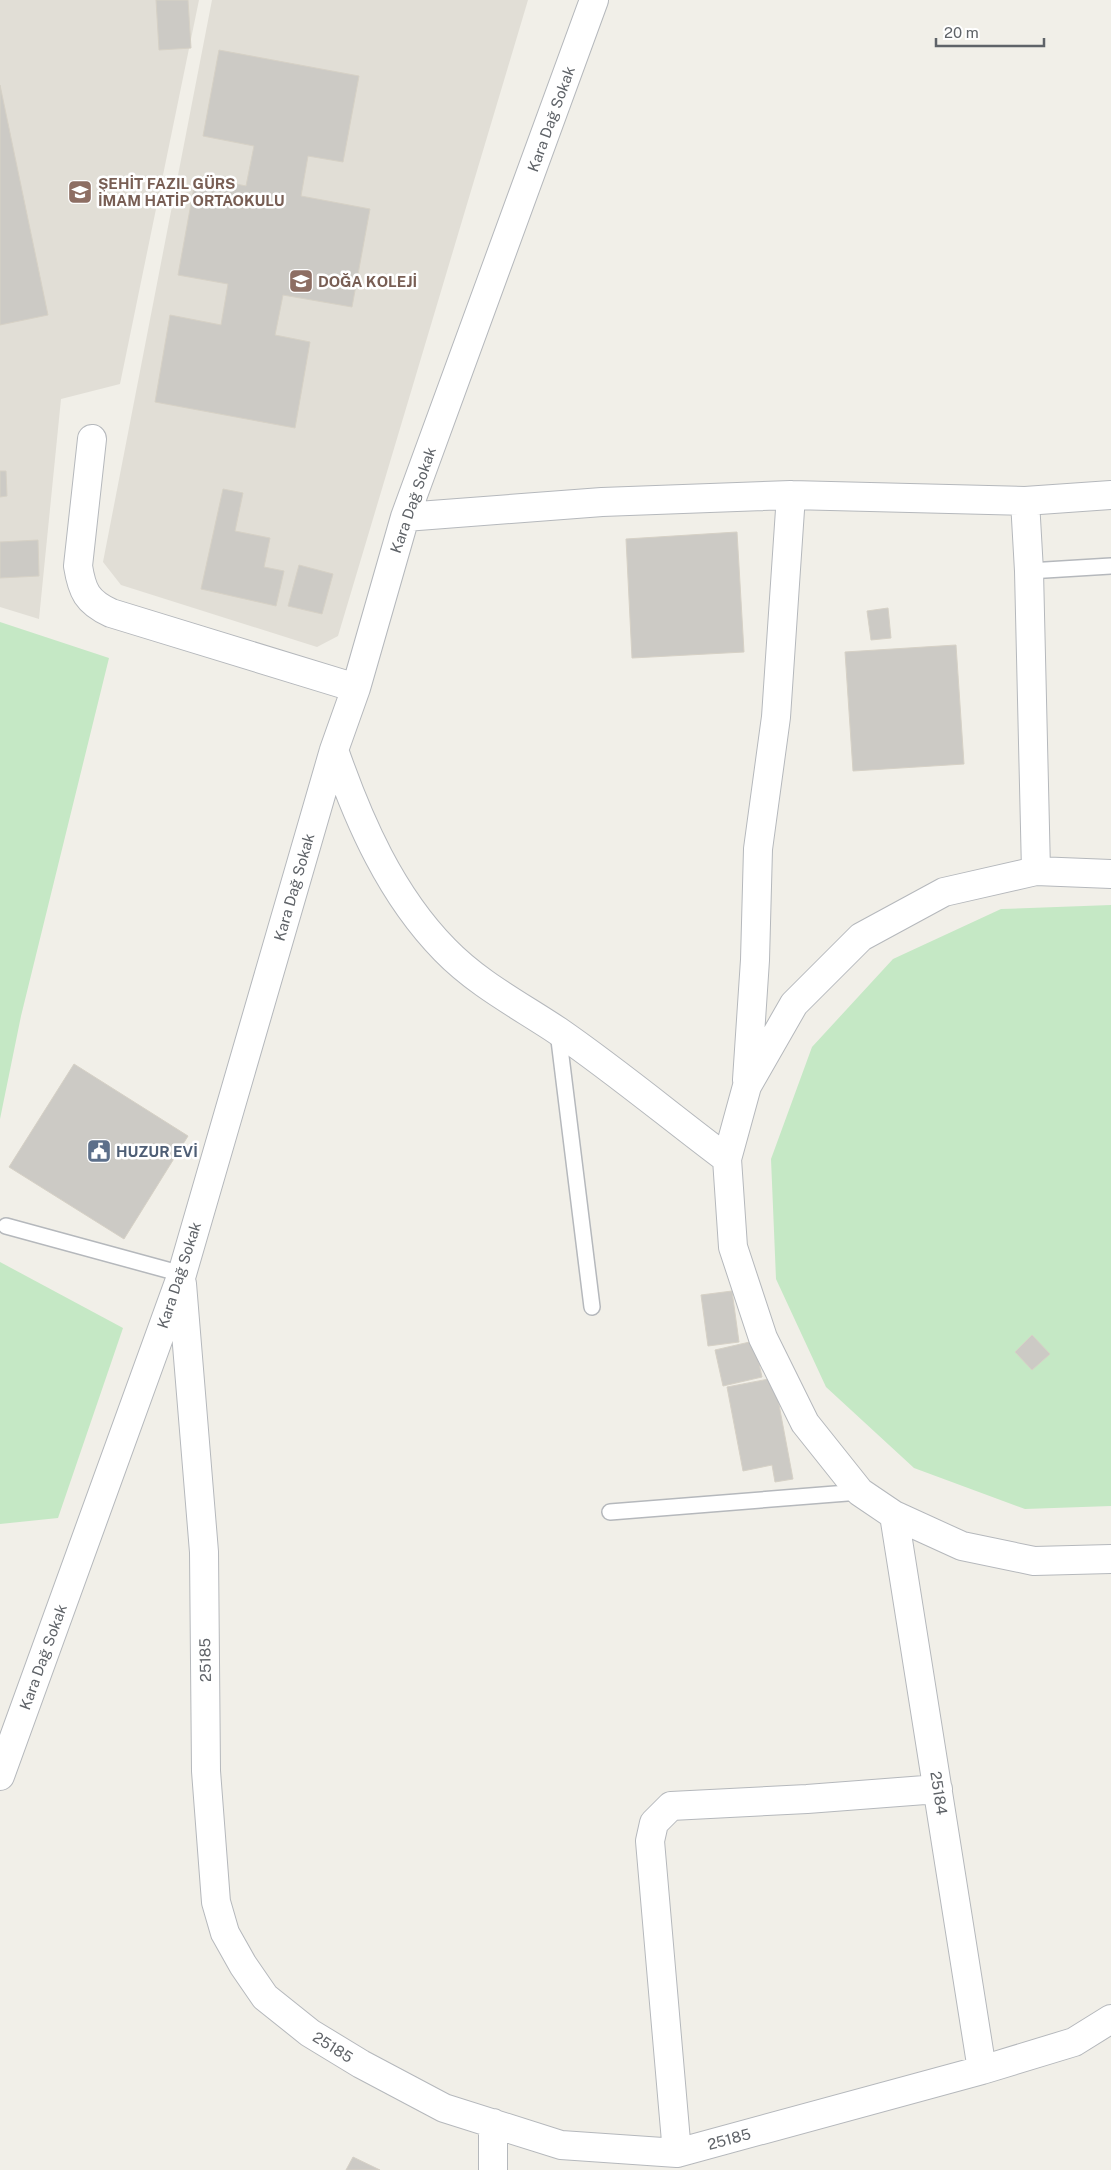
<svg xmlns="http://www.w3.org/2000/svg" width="1111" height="2170" font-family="'Public Sans',sans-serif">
  <rect width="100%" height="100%" fill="#f1efe8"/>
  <path fill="#e1ded6" d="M0 0H199L120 384 61 399 39 619 0 607Z
    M212 0H528L338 636 317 647 121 585 103 562Z"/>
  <path fill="#c5e8c5" d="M0 622 109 658 21 1016 0 1119Z
    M1111 905V1506L1025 1509 914 1468 826 1387 776 1279 771 1159 812 1047 893 959 1001 909Z
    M0 1262 123 1328 58 1518 0 1524Z"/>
  <path fill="#cccac5" stroke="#d6d1c6" d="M156 0H188L191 48 159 50Z
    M219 50 359 76 343 162 308 156 301 196 370 209 352 307 283 295 275 335 310 342 295 428 155 402 170 315 221 325 228 284 178 275 196 176 246 186 254 146 203 136Z
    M0 85 48 315 0 325Z
    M0 471H6L7 496 0 497Z
    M223 489 243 493 235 531 270 538 264 567 284 571 276 606 201 589Z
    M737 532 744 652 632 658 626 539Z
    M38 540 39 576 0 578V542Z
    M299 565 333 574 322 614 288 606Z
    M888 608 891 638 871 640 867 611Z
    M956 645 964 764 853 771 845 652Z
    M74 1064 188 1136 124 1239 9 1167Z
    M732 1291 739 1342 708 1346 701 1295Z
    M1032 1335 1050 1354 1032 1370 1015 1352Z
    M754 1341 762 1377 723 1386 715 1350Z
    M774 1378 793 1479 775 1482 772 1465 743 1471 727 1387Z
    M353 2157 380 2170H346Z"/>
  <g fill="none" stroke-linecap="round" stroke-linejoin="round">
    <defs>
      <path id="lane" d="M1029 571 1111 566
        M558 1032 592 1307
        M6 1226 182 1274
        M610 1512 860 1492"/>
      <path id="street" d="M92 439 78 566C82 591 87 602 111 613L356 688
        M1025 501 1029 571 1036 871
        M405 517 602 502 791 495 1025 501 1111 495
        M334 750C359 822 391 895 445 950 478 984 519 1005 558 1031 616 1071 671 1117 727 1159
        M1111 874 1036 871 944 892 861 937 794 1004 747 1086 727 1159 733 1247 763 1338 805 1423 860 1492 894 1515 962 1546 1034 1561 1111 1559
        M747 1080 755 960 758 849 776 717 791 495
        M182 1284 204 1552 206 1771 216 1902 225 1933 243 1965 265 1997 310 2033 361 2064 444 2108 561 2145 677 2153 982 2070 1074 2042 1111 2019
        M894 1515 982 2070
        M0 1776 182 1274 334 750 356 688 405 517 594 0
        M493 2123V2170
        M677 2153 650 1841 654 1823 671 1806 807 1799 938 1789"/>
    </defs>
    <use href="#lane" stroke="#b5b8bc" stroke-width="18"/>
    <use href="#street" stroke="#b5b8bc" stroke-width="30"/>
    <use href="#lane" stroke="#fff" stroke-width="15"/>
    <use href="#street" stroke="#fff" stroke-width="28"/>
  </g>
  <defs>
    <symbol id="school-square" viewBox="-11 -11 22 22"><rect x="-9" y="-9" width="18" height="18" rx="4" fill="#8d6e63" stroke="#fff"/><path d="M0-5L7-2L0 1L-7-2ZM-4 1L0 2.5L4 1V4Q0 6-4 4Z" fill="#fff"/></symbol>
    <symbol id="civic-square" viewBox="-11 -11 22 22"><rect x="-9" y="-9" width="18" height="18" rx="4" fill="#5c6f8a" stroke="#fff"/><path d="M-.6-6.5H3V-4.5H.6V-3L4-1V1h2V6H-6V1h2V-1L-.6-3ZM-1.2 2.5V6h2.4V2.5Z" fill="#fff"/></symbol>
  </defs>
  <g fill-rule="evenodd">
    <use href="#school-square" x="66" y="178" width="28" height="28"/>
    <use href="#school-square" x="287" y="267" width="28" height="28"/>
    <use href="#civic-square" x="85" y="1137" width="28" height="28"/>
  </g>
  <g text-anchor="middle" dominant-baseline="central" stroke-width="5" stroke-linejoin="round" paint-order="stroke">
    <g font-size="15" fill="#5f6368" stroke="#fff">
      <text transform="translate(551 119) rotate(-70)">Kara Dağ Sokak</text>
      <text transform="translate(413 500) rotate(-71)">Kara Dağ Sokak</text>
      <text transform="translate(294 887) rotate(-74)">Kara Dağ Sokak</text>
      <text transform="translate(179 1275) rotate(-72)">Kara Dağ Sokak</text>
      <text transform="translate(43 1657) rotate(-70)">Kara Dağ Sokak</text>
      <text transform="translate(205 1660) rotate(-91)">25185</text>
      <text transform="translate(939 1793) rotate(81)">25184</text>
      <text transform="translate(333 2047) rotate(32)">25185</text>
      <text transform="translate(729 2139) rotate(-15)">25185</text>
    </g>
    <g font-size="15" font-weight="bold" fill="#785e54" stroke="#fff" text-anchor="start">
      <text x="98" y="183">ŞEHİT FAZIL GÜRS<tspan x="98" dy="17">İMAM HATİP ORTAOKULU</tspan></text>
      <text x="318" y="281">DOĞA KOLEJİ</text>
    </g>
    <g font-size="15" font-weight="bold" fill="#4e5e75" stroke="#fff" text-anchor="start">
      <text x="116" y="1151">HUZUR EVİ</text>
    </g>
  </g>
  <path d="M936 38v8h108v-8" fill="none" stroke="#5f6368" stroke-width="2.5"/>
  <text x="944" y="38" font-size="15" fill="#5f6368" stroke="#ffffff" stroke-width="4" paint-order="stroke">20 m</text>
</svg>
